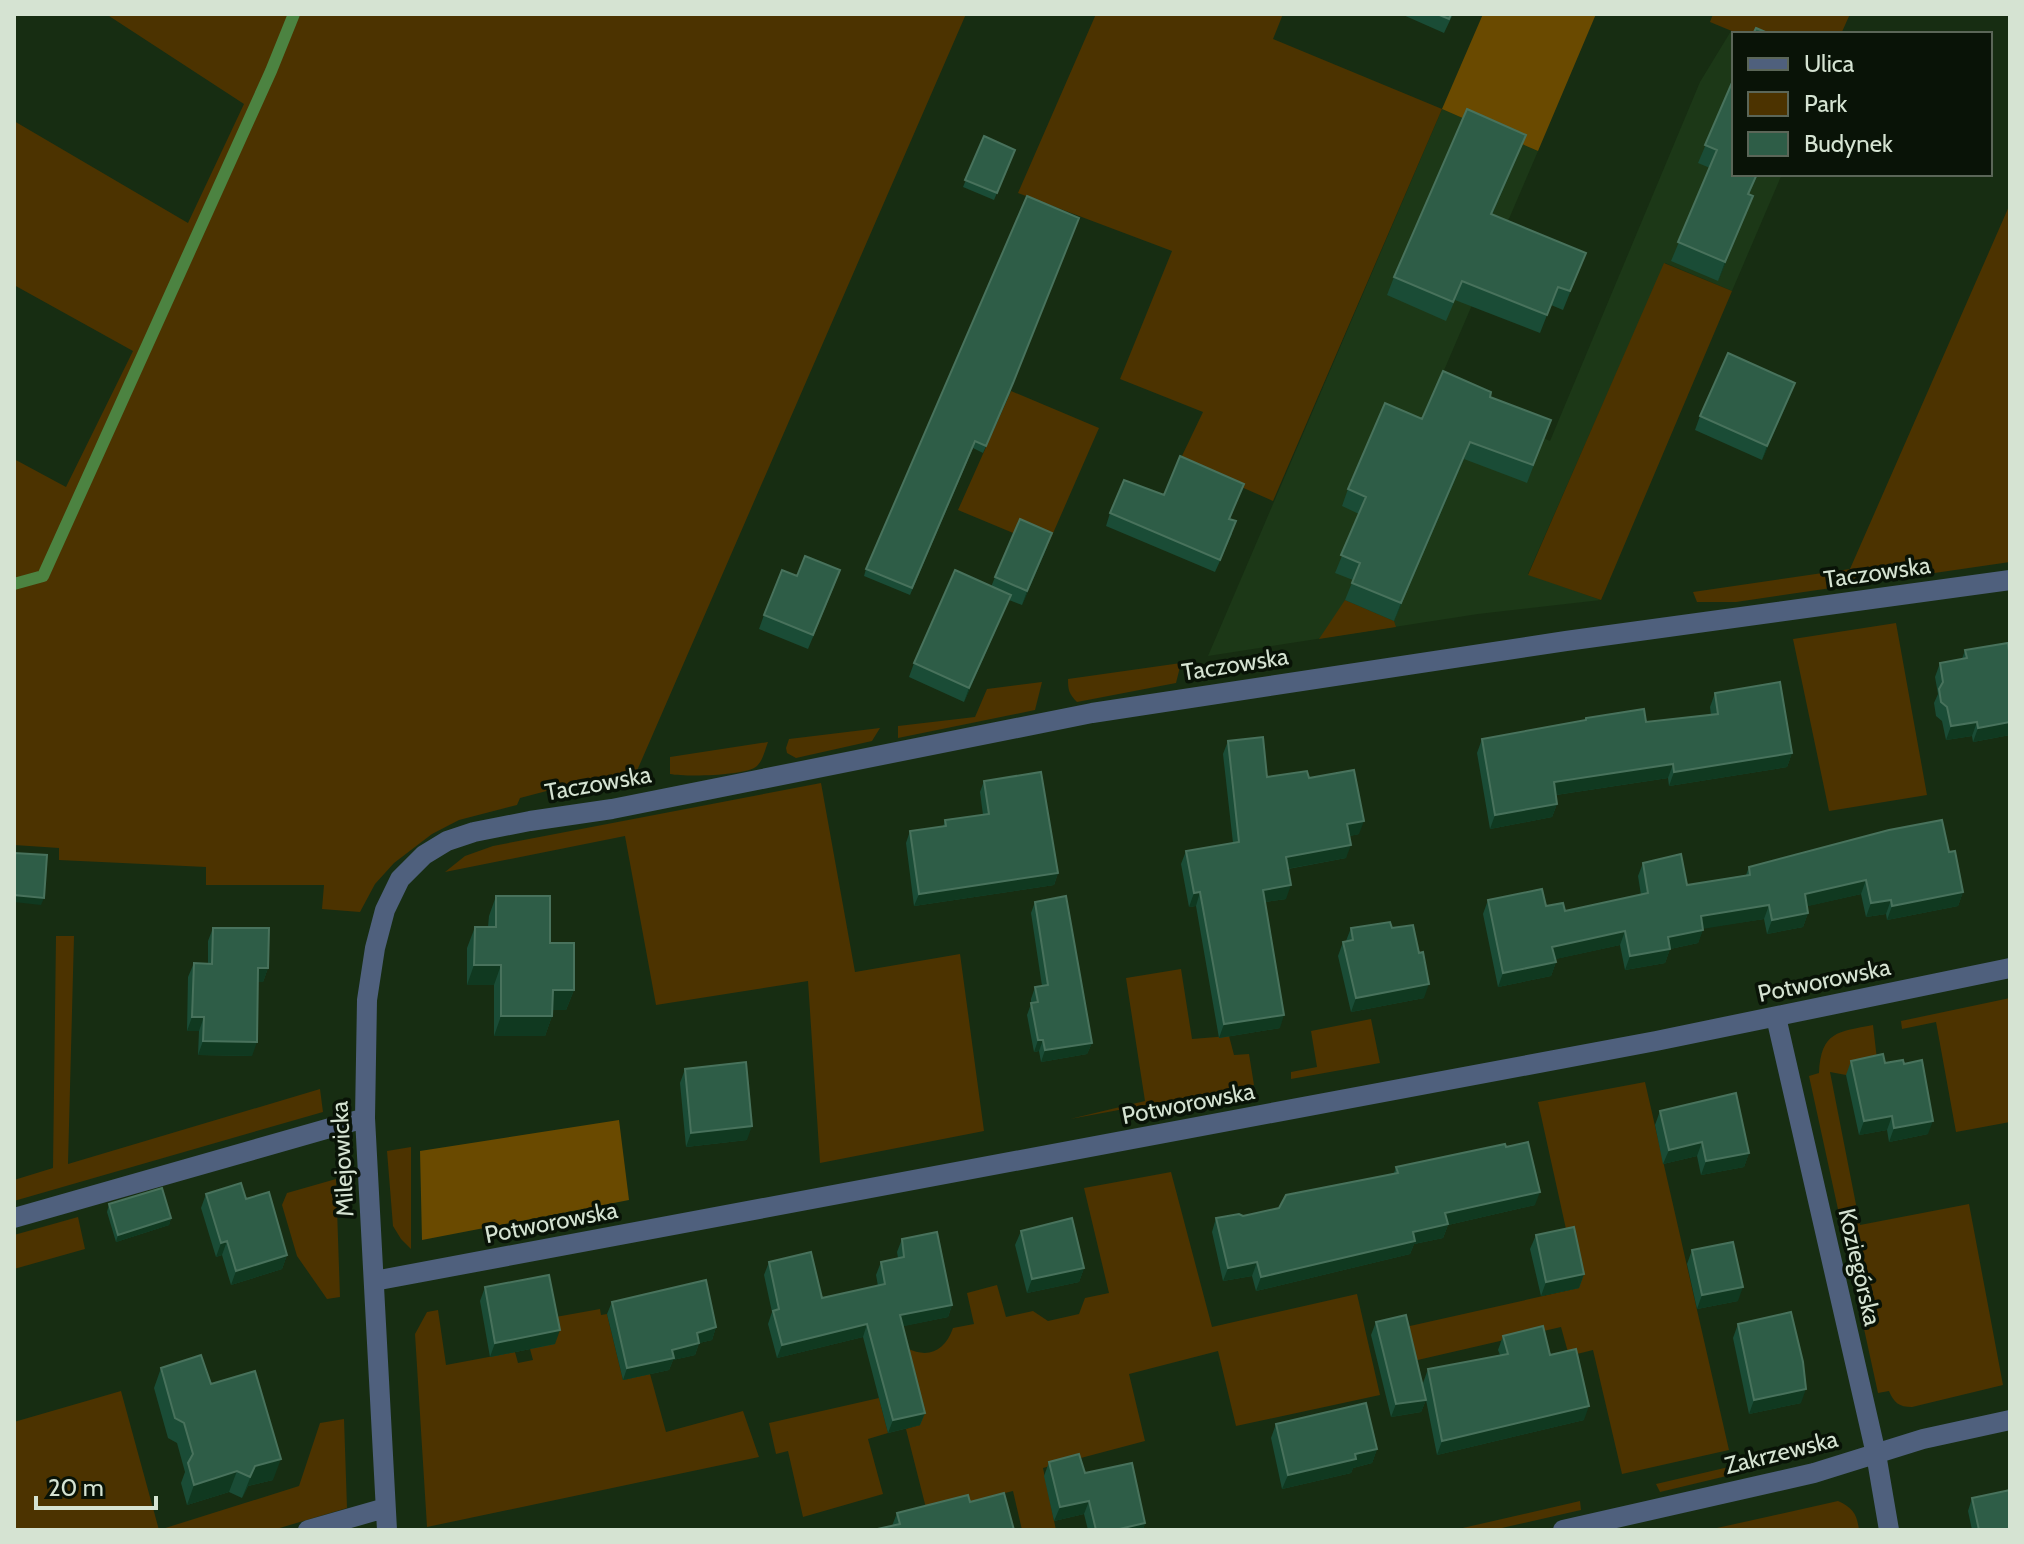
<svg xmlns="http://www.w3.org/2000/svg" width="2024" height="1544" font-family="Cabin,sans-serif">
  <rect width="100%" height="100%" fill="#172d12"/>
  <path fill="#1c3817" d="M1731 31 1739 34H1734V174H1782L1732 291 1665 263 1528 574 1601 600 1478 614 1208 656 1442 109 1538 151 1436 389 1550 441 1700 82Z"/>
  <path fill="#4c3300" d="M106 14H966L636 773 600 777 520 798 517 805 459 820 432 834 394 863 375 884 360 912 322 909 324 885H206V867L59 860V848L14 845V459L66 487 133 351 14 285V121L188 223 244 104Z
    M1096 14H1283L1273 39 1442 109 1273 501 1180 460 1203 412 1120 379 1172 251 1018 193Z
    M1713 14H1850L1841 34H1739L1710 22Z
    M2010 204V562L1736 602H1697L1693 592 1850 569Z
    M1664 263 1732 291 1601 600 1528 575Z
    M1011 391 1099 428 1047 547 958 510Z
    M1345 600 1394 621 1396 627 1319 639Z
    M1896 623 1927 795 1829 811 1793 639Z
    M1181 663 1176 683 1077 702C1069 694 1068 690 1068 679Z
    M1042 682 1035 710 898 738V726L975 717 987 689Z
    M880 728 872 741 796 758 787 753 786 748 789 739Z
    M768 742C765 750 763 760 757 766 746 776 686 777 670 774V757Z
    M821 783 855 972 960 954 984 1131 820 1163 808 981 656 1005 625 836 445 872 465 856 493 846Z
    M56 936H74L68 1164 320 1089 323 1112 14 1201V1180L53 1168Z
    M1181 969 1192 1039 1229 1036 1234 1055 1249 1054 1254 1085 1070 1119 1145 1101 1126 978Z
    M2010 998V1122L1956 1132 1936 1022 1902 1029 1901 1021Z
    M1371 1019 1380 1063 1291 1079V1072L1317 1067 1311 1031Z
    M1873 1025 1878 1068 1846 1075 1830 1072 1860 1225 1969 1204 2003 1385 1912 1407C1899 1407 1894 1403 1889 1391L1878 1393 1809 1076 1819 1073C1821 1031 1838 1032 1873 1025Z
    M1645 1082 1729 1450 1622 1474 1593 1350 1569 1356 1561 1327 1409 1362 1401 1328 1579 1288 1538 1102Z
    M411 1147V1249L401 1239 393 1226 387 1151Z
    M1171 1172 1212 1327 1357 1294 1380 1395 1236 1426 1218 1351 1129 1374 1145 1441 1043 1468 1056 1530H1022L1013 1491 927 1512 906 1429 920 1425 907 1348C928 1359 945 1351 953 1328L974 1324 967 1293 997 1285 1006 1317 1033 1311 1048 1321 1079 1314 1085 1298 1109 1293 1084 1188Z
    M336 1179 340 1297 327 1299 297 1256 282 1205 287 1193Z
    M78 1217 85 1249 14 1269V1235Z
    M600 1309 601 1315 607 1314 623 1380 650 1374 666 1432 743 1411 759 1457 427 1527 415 1334 427 1312 438 1310 446 1365 515 1352 518 1363 533 1360 530 1349 550 1318Z
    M121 1391 159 1530 299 1486 320 1423 344 1419 347 1508 273 1530H14V1422Z
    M879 1398 888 1433 868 1439 883 1494 803 1517 788 1451 776 1454 769 1423Z
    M1733 1466 1735 1474 1660 1492 1656 1484Z
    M1580 1501 1581 1510 1493 1530H1454Z
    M1838 1501C1853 1508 1857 1514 1859 1530H1708Z"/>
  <path fill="#6a4a00" d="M1483 14H1596L1538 151 1442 109Z
    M619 1120 629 1200 422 1240 420 1151Z"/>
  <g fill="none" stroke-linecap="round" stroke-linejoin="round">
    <path stroke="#4c8341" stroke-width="12" d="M14 584 43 576 271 71 294 14"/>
    <path stroke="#4f607d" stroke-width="20" d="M1776 1017 1876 1454 1889 1530
      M14 1218 365 1118
      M374 1281 1656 1041 2010 968
      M308 1530 385 1508
      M387 1530 365 1118 367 1000 375 948 385 910 400 879 424 855 447 841 474 832 530 821 612 809 1092 713 1566 641 2010 580
      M1563 1530 1814 1473 1923 1439 2010 1420"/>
  </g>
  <path fill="#1a4c36" d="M1401 14H1453L1444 33Z
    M1734 78V174H1758L1749 194 1753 196 1746 214 1718 281 1671 261 1710 168 1698 163Z
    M1526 135 1492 215 1586 253 1563 310 1551 305 1540 333 1455 300 1446 321 1387 295 1394 277Z
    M984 136 1015 150 994 200 963 187Z
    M1795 383 1762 460 1695 430 1700 416Z
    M1011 391 983 453 973 448 910 595 864 576 866 569Z
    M1490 397 1551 420 1527 483 1464 459 1394 621 1345 600 1353 580 1335 573 1359 514 1342 506 1348 489 1422 419Z
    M1164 495 1239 496 1230 519 1232 534 1215 572 1106 526 1110 513Z
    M1047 547 1022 605 1009 600 964 702 909 677 914 663 991 587 995 577Z
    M797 576 835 584 808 649 759 629 764 615Z
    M1965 650 2010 651V735L1973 742 1972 736 1946 740 1942 721 1936 716 1934 703 1938 694 1935 677 1940 663 1962 659Z
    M1715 693 1792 753 1787 767 1669 786 1668 778 1556 795 1557 804 1552 817 1490 829 1477 753 1482 739 1585 721 1586 718 1646 722 1711 715 1710 707Z
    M1228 741 1267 777 1309 778 1359 834 1349 836 1346 858 1288 869 1286 899 1265 902 1280 1028 1219 1038 1196 906 1189 907 1181 864 1186 851 1233 843 1223 754Z
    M984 781 1058 873 1054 885 914 906 906 843 910 831 943 827 945 820 983 815 980 792Z
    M1949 852 1963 892 1958 906 1887 920 1886 914 1866 917 1861 894 1807 906 1808 913 1803 927 1767 934 1764 919 1703 928 1698 943 1670 949 1665 963 1625 970 1620 945 1555 959 1556 962 1551 976 1498 987 1483 914 1488 900 1546 906 1565 911 1641 895 1638 876 1643 863 1687 885 1746 875 1749 867Z
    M496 896 550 943 574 990 566 1010H552V1016L545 1036H494V985H467V948L475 927H488L489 916Z
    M1035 902 1092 1043 1087 1054 1041 1062 1039 1051 1034 1052 1027 1015 1031 1004V999L1035 987 1042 986 1031 913Z
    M213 928 268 968 263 982H258L252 1056 198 1055 199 1031H187L188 977 194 963 208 964V941Z
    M1351 928H1392L1424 998 1351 1012 1338 956 1343 942 1346 941Z
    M1851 1061 1885 1063 1928 1134 1889 1142 1887 1130 1859 1135 1846 1075Z
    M685 1069 747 1140 686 1147 680 1083Z
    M1660 1111 1749 1153 1744 1167 1701 1175 1697 1156 1663 1164 1655 1125Z
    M1396 1167 1535 1205 1448 1225 1443 1238 1414 1244 1410 1254 1256 1291 1252 1276 1223 1281 1212 1232 1216 1218 1243 1216 1279 1208 1394 1173Z
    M206 1194 246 1199 287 1255 282 1269 231 1285 222 1255 216 1257 201 1208Z
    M109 1204 171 1218 169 1225 116 1242 107 1212Z
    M1021 1231 1084 1268 1079 1282 1027 1293 1015 1245Z
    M1536 1235 1584 1274 1579 1288 1541 1296 1530 1249Z
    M902 1239 952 1305 948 1317 903 1326 925 1413 920 1425 888 1433 863 1337 777 1358 768 1324 772 1312 764 1275 769 1262 822 1298 878 1286 876 1275 881 1262 898 1258 897 1252Z
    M1692 1250 1738 1301 1697 1309 1687 1264Z
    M485 1287 555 1344 490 1357 480 1301Z
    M612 1302 716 1327 712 1340 699 1343 695 1355 673 1360 669 1370 623 1380 607 1314Z
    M1376 1322 1423 1383 1428 1369 1500 1355 1498 1350 1503 1336 1550 1355 1584 1420 1437 1455 1426 1400 1421 1412 1391 1417 1371 1335Z
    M1738 1324 1801 1403 1749 1414 1733 1338Z
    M161 1368 211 1384 273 1480 248 1486 242 1498 229 1492 187 1505 181 1483 185 1472 177 1443 168 1438 154 1388Z
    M1276 1424 1377 1449 1372 1463 1353 1468 1351 1473 1282 1489 1271 1438Z
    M1049 1462 1085 1473 1145 1523 1143 1530H1088L1084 1514 1054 1521 1044 1476Z
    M1972 1498 2010 1530H1972L1968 1511Z
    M970 1502 892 1526 897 1513Z"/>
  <path fill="#103920" d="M1526 135 1519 153 1484 233 1491 214Z
    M1753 196 1746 214 1718 281 1725 262Z
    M1795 383 1790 397 1762 460 1767 446Z
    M1470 442 1464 459 1394 621 1401 603Z
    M1052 533 1047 547 1022 605 1027 591Z
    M1011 595 1005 609 964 702 969 688Z
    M1977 722 1972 736 1946 740 1951 726Z
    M2010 722V735L1973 742 1978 728Z
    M1792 753 1787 767 1669 786 1674 772Z
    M1673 764 1668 778 1549 796 1554 782Z
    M1557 804 1552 817 1490 829 1495 815Z
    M1364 821 1359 834 1342 838 1347 824Z
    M1351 845 1346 858 1281 870 1286 857Z
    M1058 873 1054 885 914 906 919 894Z
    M1866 880 1861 894 1800 908 1805 894Z
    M1291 885 1286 899 1258 903 1263 890Z
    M1200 892 1196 906 1189 907 1194 893Z
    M1963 892 1958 906 1887 920 1892 906Z
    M14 895 44 898 41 905 14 902Z
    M1891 900 1886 914 1866 917 1871 903Z
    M1769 905 1764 919 1696 930 1701 916Z
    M1808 913 1803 927 1767 934 1772 920Z
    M1703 930 1698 943 1670 949 1665 963 1625 970 1630 956 1668 937Z
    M1625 931 1620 945 1547 961 1552 947Z
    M1556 962 1551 976 1498 987 1503 973Z
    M474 965H501L494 985H467Z
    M258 968H268L263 982H253Z
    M1429 984 1424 998 1351 1012 1356 998Z
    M553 990H574L566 1010H545Z
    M1284 1015 1280 1028 1219 1038 1224 1024Z
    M501 1016H552L545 1036H494Z
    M192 1017H204L199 1031H187Z
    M1038 1040H1043L1039 1051 1034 1052Z
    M203 1041 257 1042 252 1056 198 1055Z
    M1092 1043 1087 1054 1041 1062 1045 1050Z
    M1892 1116 1887 1130 1859 1135 1864 1121Z
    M1933 1121 1928 1134 1889 1142 1894 1128Z
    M752 1126 747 1140 686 1147 691 1133Z
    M1702 1142 1697 1156 1663 1164 1669 1150Z
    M1749 1153 1744 1167 1701 1175 1706 1161Z
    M1540 1192 1535 1205 1448 1225 1443 1238 1414 1244 1410 1254 1256 1291 1261 1277 1413 1232 1445 1213Z
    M171 1218 169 1225 116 1242 118 1235Z
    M227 1241 222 1255 216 1257 221 1243Z
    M287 1255 282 1269 231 1285 236 1271Z
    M1257 1262 1252 1276 1223 1281 1228 1268Z
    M1084 1268 1079 1282 1027 1293 1032 1279Z
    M1584 1274 1579 1288 1541 1296 1546 1282Z
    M1743 1287 1738 1301 1697 1309 1702 1295Z
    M952 1305 948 1317 895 1328 900 1315Z
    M867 1324 863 1337 777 1358 782 1345Z
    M716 1327 712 1340 699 1343 695 1355 673 1360 669 1370 623 1380 627 1368 697 1333Z
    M560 1330 555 1344 490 1357 495 1343Z
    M1806 1389 1801 1403 1749 1414 1754 1400Z
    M1426 1400 1421 1412 1391 1417 1396 1404Z
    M1589 1406 1584 1420 1437 1455 1442 1441Z
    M925 1413 920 1425 888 1433 893 1420Z
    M1377 1449 1372 1463 1353 1468 1351 1473 1282 1489 1288 1475Z
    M281 1459 273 1480 248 1486 242 1498 255 1466Z
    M237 1471 229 1492 187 1505 194 1485Z
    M1089 1501 1084 1514 1054 1521 1060 1507Z
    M1145 1523 1143 1530H1115Z"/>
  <path fill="#2e5d47" stroke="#48725c" stroke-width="2" d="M1437 14H1451L1449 19Z
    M1756 28 1770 34H1753Z
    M1734 78V174H1757L1748 194 1753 196 1725 262 1678 242 1717 150 1705 145Z
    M1467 109 1526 135 1491 214 1586 253 1570 291 1558 287 1547 315 1462 281 1453 302 1394 277Z
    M984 136 1015 150 997 193 965 180Z
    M1027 196 1079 218 1013 383 986 446 975 441 912 588 866 569Z
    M1728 353 1795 383 1767 446 1700 416Z
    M1443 371 1491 392 1490 397 1551 420 1533 465 1470 442 1401 603 1352 583 1360 563 1341 555 1366 497 1348 489 1385 403 1422 419Z
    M1180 456 1244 484 1229 519 1236 521 1220 560 1110 513 1124 480 1164 495Z
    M1020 519 1052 533 1027 591 995 577Z
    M805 556 840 570 813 635 764 615 782 570 797 576Z
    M955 570 1011 595 969 688 914 663Z
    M2008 643 2009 651H2010V722L1978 728 1977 722 1951 726 1947 707 1941 702 1939 689 1943 682 1940 663 1967 658 1965 650Z
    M1780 682 1792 753 1674 772 1673 764 1554 782 1557 804 1495 815 1482 739 1586 720V718L1644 709 1646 722 1718 714 1715 693Z
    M1263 737 1267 777 1307 771 1309 778 1354 770 1364 821 1347 824 1351 845 1286 857 1291 885 1263 890 1284 1015 1224 1024 1200 892 1194 893 1186 851 1239 842 1228 741Z
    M1041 772 1058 873 919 894 910 831 946 826 945 820 989 814 984 781Z
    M1942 820 1949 852 1955 851 1963 892 1892 906 1891 900 1871 903 1866 880 1805 894 1808 913 1772 920 1769 905 1701 916 1703 930 1668 937 1670 949 1630 956 1625 931 1552 947 1556 962 1503 973 1488 900 1542 889 1546 906 1563 903 1565 911 1648 893 1643 863 1681 854 1687 885 1750 875 1749 867 1889 830Z
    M14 853 47 855 44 898 14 895Z
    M496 896H550V943H574V990H553L552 1016H501V965H474L475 927H496Z
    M1066 896 1092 1043 1045 1050 1043 1040H1038L1031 1003 1038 1002 1035 987 1048 985 1035 902Z
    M1390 922 1392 928 1413 925 1419 953 1423 952 1429 984 1356 998 1343 942 1353 940 1351 928Z
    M213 928H269L268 968H258L257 1042 203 1041 204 1017H192L194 963 212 964Z
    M1883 1054 1885 1063 1903 1060 1904 1064 1922 1060 1933 1121 1894 1128 1892 1116 1864 1121 1851 1061Z
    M746 1062 752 1126 691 1133 685 1069Z
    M1736 1093 1749 1153 1706 1161 1702 1142 1669 1150 1660 1111Z
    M1528 1142 1540 1192 1445 1213 1448 1224 1413 1232 1415 1241 1261 1277 1257 1262 1228 1268 1216 1218 1239 1214 1243 1216 1279 1208 1286 1195 1398 1173 1396 1167 1505 1144 1506 1147Z
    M241 1183 246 1199 269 1192 287 1255 236 1271 227 1241 221 1243 206 1194Z
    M162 1188 171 1218 118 1235 109 1204Z
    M1072 1218 1084 1268 1032 1279 1021 1231Z
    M1574 1227 1584 1274 1546 1282 1536 1235Z
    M937 1232 952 1305 900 1315 925 1413 893 1420 867 1324 782 1345 773 1311 779 1309 769 1262 811 1252 822 1298 885 1284 881 1262 904 1257 902 1239Z
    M1733 1242 1743 1287 1702 1295 1692 1250Z
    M549 1275 560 1330 495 1343 485 1287Z
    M706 1280 716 1327 697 1333 699 1343 672 1350 674 1358 627 1368 612 1302Z
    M1791 1312 1803 1362 1806 1389 1754 1400 1738 1324Z
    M1406 1315 1426 1400 1396 1404 1376 1322Z
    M1543 1326 1550 1355 1576 1349 1589 1406 1442 1441 1428 1369 1508 1354 1503 1336Z
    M201 1355 211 1384 255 1371 281 1459 255 1466 250 1477 237 1471 194 1485 188 1463 193 1454 184 1423 175 1418 161 1368Z
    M1366 1403 1377 1449 1355 1454 1356 1459 1288 1475 1276 1424Z
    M1079 1454 1085 1473 1132 1463 1145 1523 1115 1530H1096L1089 1501 1060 1507 1049 1462Z
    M2010 1490V1530H1979L1972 1498Z
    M1004 1493 1014 1530H873L900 1524 897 1513 968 1495 970 1502Z"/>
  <g text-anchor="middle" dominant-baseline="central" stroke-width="7" stroke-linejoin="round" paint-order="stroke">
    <g font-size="24" fill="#d5e3d2" stroke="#091307">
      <text transform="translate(1877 572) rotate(-8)">Taczowska</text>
      <text transform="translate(1235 664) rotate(-9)">Taczowska</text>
      <text transform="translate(598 783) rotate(-10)">Taczowska</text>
      <text transform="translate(1824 980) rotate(-12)">Potworowska</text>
      <text transform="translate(1188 1103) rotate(-11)">Potworowska</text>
      <text transform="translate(342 1159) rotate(-93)">Milejowicka</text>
      <text transform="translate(551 1222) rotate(-11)">Potworowska</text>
      <text transform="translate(1860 1267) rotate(77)">Koziegórska</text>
      <text transform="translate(1781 1452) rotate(-14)">Zakrzewska</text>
    </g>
  </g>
  <rect width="2024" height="1544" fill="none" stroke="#d5e3d2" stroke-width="32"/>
  <rect x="1732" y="32" width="260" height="144" fill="#091307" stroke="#5b6658" stroke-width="2"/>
  <rect x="1748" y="58" width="40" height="12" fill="#4f607d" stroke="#5b6658" stroke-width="2"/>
  <text x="1804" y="72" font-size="24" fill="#d5e3d2">Ulica</text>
  <rect x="1748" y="92" width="40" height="24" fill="#4c3300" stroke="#5b6658" stroke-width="2"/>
  <text x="1804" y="112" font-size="24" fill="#d5e3d2">Park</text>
  <rect x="1748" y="132" width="40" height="24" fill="#2e5d47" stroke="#5b6658" stroke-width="2"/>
  <text x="1804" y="152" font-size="24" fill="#d5e3d2">Budynek</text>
  <path d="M36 1496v12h120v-12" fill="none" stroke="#d5e3d2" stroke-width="4"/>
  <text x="48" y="1496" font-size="24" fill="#d5e3d2" stroke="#091307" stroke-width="6" paint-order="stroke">20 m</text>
</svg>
